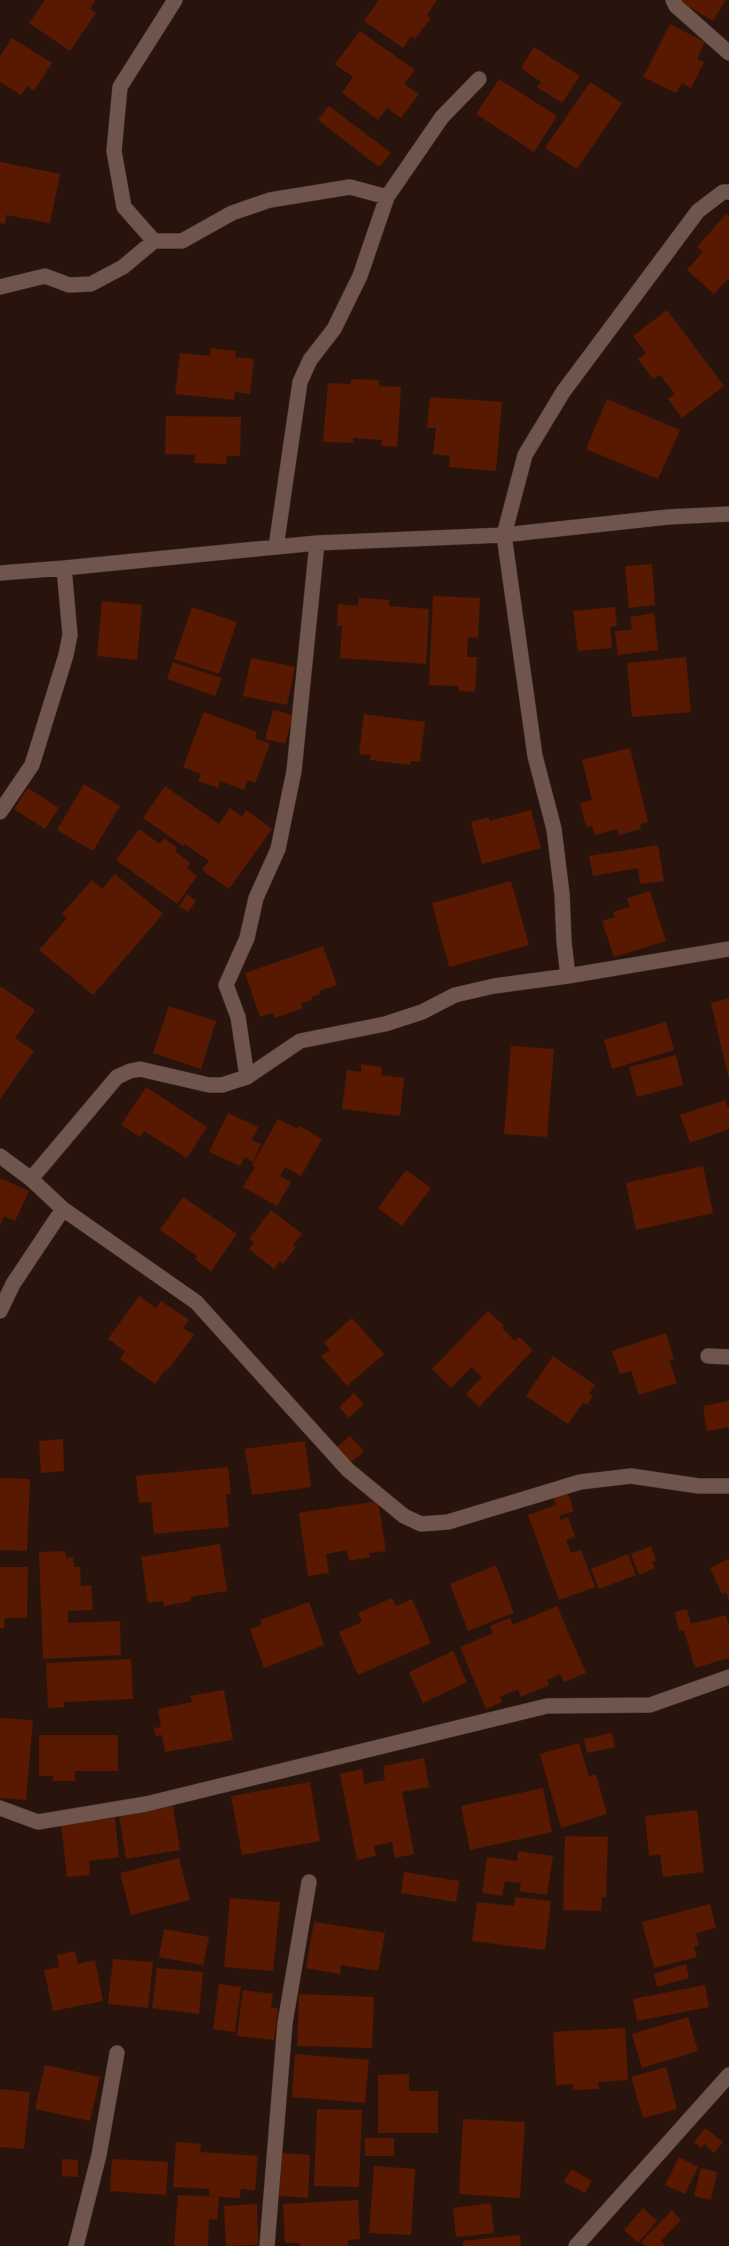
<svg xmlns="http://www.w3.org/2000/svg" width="729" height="2246" font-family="'Space Grotesk',sans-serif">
  <rect width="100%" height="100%" fill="#29140d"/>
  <path fill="#581900" d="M45 0H95L90 9 96 13 70 51 29 23Z
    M379 0H437L427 15 431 18 415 39 411 36 403 48 364 21Z
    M678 0H726L713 21Z
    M670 24 705 42 697 59 704 62 691 88 682 83 676 93 643 77Z
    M360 31 415 70 404 84 419 94 401 118 387 108 378 120 342 93 353 77 335 64Z
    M12 38 52 63 34 91 27 86 21 95 0 82V56Z
    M534 47 580 76 562 103 537 87 541 82 521 68Z
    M499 79 557 116 534 152 476 114Z
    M590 82 622 103 577 169 545 148Z
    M329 106 391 153 379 167 318 120Z
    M0 162 60 174 50 223 6 215 5 224 0 223Z
    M726 214 729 217V278L714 294 687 270 703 252 697 247Z
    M667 310 724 386 682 418 668 399 675 394 660 375 653 379 638 359 646 353 633 336Z
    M211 348 236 351 235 357 254 359 250 394 235 392 234 400 175 394 180 353 210 356Z
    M351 379 379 380V386L401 387 397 447 381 446 382 440 353 438V443L323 442 328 383 351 384Z
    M430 397 502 402 496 471 449 467 450 456 433 454 436 428H427Z
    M607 399 680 430 658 479 586 449Z
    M166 416 241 417 240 456H227L226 464 194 463 195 455 165 454Z
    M652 564 655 605 629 608 625 566Z
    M433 596 480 598 478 638 468 637 467 657H477L475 692 459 691V686L429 685Z
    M359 598 389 600V606L429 609 426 664 340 658 342 626H337L338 604 358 606Z
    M102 601 142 605 137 660 97 656Z
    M192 607 237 622 219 674 174 659Z
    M615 607 617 626 610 627 612 648 578 651 573 611Z
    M654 613 658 650 618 655 615 631 632 630 630 617Z
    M686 657 691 712 632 717 627 663Z
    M251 658 295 667 287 705 243 696Z
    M173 662 222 678 215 696 167 679Z
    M273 710 293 715 285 744 265 739Z
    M204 712 257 732 255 738 270 744 255 783 247 780 244 790 220 781 218 788 198 781 201 774 183 767Z
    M364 714 425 722 420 762 410 761V765L370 760 371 755 359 754Z
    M630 748 648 822 640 824 641 829 619 835 617 829 595 835 592 826 586 827 580 803 592 800 582 760Z
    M84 784 120 806 93 851 57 830Z
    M165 786 219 824 230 808 242 817 246 810 272 829 229 889 202 870 209 861 185 844 183 846 143 818Z
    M28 788 59 808 45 829 14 809Z
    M531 810 541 848 482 864 471 822 489 817V821Z
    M139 829 160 844 164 838 177 848 175 851 190 863 187 868 197 876 177 904 116 860Z
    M658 845 664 881 640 884 638 868 593 876 589 856Z
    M115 874 163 914 93 995 39 950 67 918 62 914 92 880 102 889Z
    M511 881 529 945 449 967 432 903Z
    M650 891 666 941 614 957 602 921 615 917 613 912 630 907 627 898Z
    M187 894 196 901 188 912 179 906Z
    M323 946 337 985 319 991 320 994 311 997 312 1000 301 1003 303 1008 275 1018 273 1013 260 1017 245 973Z
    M0 986 35 1010 15 1038 34 1051 0 1099Z
    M729 998V1075H728L711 1003Z
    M169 1006 216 1021 201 1069 153 1053Z
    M666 1022 674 1050 612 1069 604 1040Z
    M511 1046 554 1049 547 1137 504 1134Z
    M676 1055 683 1085 637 1097 629 1067Z
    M361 1064 382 1067 381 1075 404 1078 400 1116 342 1109 347 1070 361 1072Z
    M146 1087 207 1127 187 1158 144 1131 140 1137 121 1125Z
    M725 1100 729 1110V1129L690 1143 680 1115Z
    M228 1113 258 1127 252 1140 261 1144 253 1162 245 1157 240 1166 209 1152Z
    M278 1119 298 1129 300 1126 322 1139 301 1176 285 1167 280 1176 291 1182 277 1206 243 1187 255 1167 252 1165Z
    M703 1166 713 1213 636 1230 626 1183Z
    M406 1170 431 1188 402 1226 378 1208Z
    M0 1178 29 1191 15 1221 4 1216 0 1225Z
    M183 1197 237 1234 211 1271 195 1259 197 1256 160 1230Z
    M271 1210 302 1234 293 1245 296 1247 283 1264 280 1261 274 1269 249 1249 254 1242 249 1239Z
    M139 1296 156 1308 161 1301 189 1320 183 1328 194 1335 168 1370 166 1369 155 1384 120 1359 125 1351 108 1339Z
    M488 1311 504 1326 502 1328 515 1341 519 1337 533 1350 479 1407 466 1394 482 1377 471 1367 451 1388 432 1369Z
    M352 1318 384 1354 347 1386 321 1356 330 1350 324 1343Z
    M666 1333 674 1359 669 1360 677 1383 639 1395 631 1371 620 1374 612 1351Z
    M553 1356 595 1385 589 1394 593 1396 587 1405 583 1403 568 1424 526 1396Z
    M354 1393 364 1404 349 1418 339 1407Z
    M729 1401V1427L707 1431 703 1406Z
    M350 1436 364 1451 351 1462 337 1447Z
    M63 1439 64 1471 41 1473 39 1441Z
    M305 1441 311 1487 252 1495 245 1449Z
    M228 1467 231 1494H226L229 1527 154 1534 151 1502 139 1503 136 1476Z
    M0 1478 30 1479 27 1551 0 1550Z
    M567 1491 574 1511 559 1516 561 1520 568 1517 575 1537 566 1540 571 1553 581 1550 595 1587 559 1600 528 1515 556 1505 553 1496Z
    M378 1501 386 1551 369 1553 370 1557 349 1561 347 1550 326 1554 329 1573 308 1576 299 1513Z
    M220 1544 227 1591 190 1597 191 1601 164 1606 163 1601 148 1603 141 1557Z
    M651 1546 656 1561 652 1562 655 1568 639 1575 631 1554Z
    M65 1551 66 1558 73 1557 74 1567H80L81 1586 91 1585 93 1610 68 1611V1623L120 1621 121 1655 43 1659 39 1552Z
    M628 1554 636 1575 599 1589 591 1569Z
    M729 1559V1600L726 1592 722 1594 710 1568Z
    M496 1565 514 1613 468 1631 450 1584Z
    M0 1567H28L27 1618H5L4 1628H0Z
    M392 1598 396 1606 412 1599 431 1643 358 1675 339 1632 362 1622 358 1613Z
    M309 1602 324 1645 264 1668 250 1629 262 1625 260 1620Z
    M557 1606 586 1673 564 1682 560 1674 547 1680 549 1685 521 1697 518 1689 500 1697 502 1702 486 1709 460 1647 493 1633 490 1626 510 1618 513 1625Z
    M687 1609 691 1624 726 1615 729 1627V1658L695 1668 684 1630 679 1631 675 1612Z
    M453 1651 467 1682 423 1703 409 1672Z
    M131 1659 133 1699 64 1702V1707L48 1708 46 1663Z
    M224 1690 233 1740 165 1752 162 1735 156 1736 154 1728 161 1727 158 1709 192 1702 190 1696Z
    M0 1718 33 1720 26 1800 0 1798Z
    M612 1733 615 1747 587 1753 584 1739Z
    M39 1735H118V1771H75V1781H53V1776H39Z
    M579 1743 589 1776 596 1774 607 1814 561 1828 540 1754Z
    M424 1758 429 1787 402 1792 414 1854 395 1858 392 1842 374 1846 376 1856 357 1860 340 1774 362 1769 364 1784 385 1780 383 1766Z
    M310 1782 320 1841 242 1855 231 1796Z
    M543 1788 552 1832 470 1850 461 1806Z
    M173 1806 180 1850 126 1859 119 1815Z
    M697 1810 704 1872 663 1877 660 1854 649 1856 645 1816Z
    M115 1818 119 1857 89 1861 90 1875 67 1877 61 1824Z
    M565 1836 608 1837 606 1897H602L601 1911 563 1910Z
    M518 1851 553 1856 547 1895 519 1891 521 1883 505 1881 502 1896 482 1893 487 1857 517 1861Z
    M179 1858 190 1900 131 1915 120 1873Z
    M404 1872 459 1881 456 1902 401 1893Z
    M515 1897 551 1901 545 1950 472 1941 477 1902 514 1906Z
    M230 1898 280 1902 273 1971 224 1967Z
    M710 1904 716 1928 696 1933 699 1945 694 1947 697 1957 654 1968 642 1922Z
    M314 1922 385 1933 378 1971 341 1965 340 1974 306 1968Z
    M164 1929 209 1937 203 1965 159 1957Z
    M75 1951 78 1964 95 1960 103 2001 53 2011 44 1970 59 1967 57 1955Z
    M113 1959 153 1962 148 2008 108 2004Z
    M686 1964 689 1978 657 1987 654 1974Z
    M157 1968 203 1972 199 2014 152 2008Z
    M219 1984 241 1987 235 2032 213 2029Z
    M705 1985 709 2007 637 2021 633 1999Z
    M243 1990 273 1994 271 2008H278L274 2040 237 2036Z
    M299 1994 374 1997 372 2048 297 2046Z
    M688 2017 698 2051 642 2068 632 2034Z
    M625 2028 628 2080 598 2082 599 2089 573 2090V2084L556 2085 553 2032Z
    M295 2054 369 2060 365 2103 292 2097Z
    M45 2065 100 2077 90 2121 35 2109Z
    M666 2067 677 2109 643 2118 631 2077Z
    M409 2074V2091H438V2133H378V2075Z
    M0 2089 30 2092 24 2149 0 2147Z
    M317 2109 362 2110 359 2187 314 2186Z
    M463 2119 525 2122 520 2198 459 2194Z
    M705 2128 723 2142 714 2153 704 2144 701 2148 694 2142Z
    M365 2138H394V2156H365Z
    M176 2142 201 2144 200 2152 258 2156 255 2190 241 2189 240 2198 209 2196 210 2189 173 2187Z
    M282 2153 310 2155 308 2198 279 2196Z
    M679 2157 698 2167 685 2194 665 2185Z
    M62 2159 78 2160V2177L62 2176Z
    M112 2159 168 2162 166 2195 110 2191Z
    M374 2166 415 2169 411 2235 369 2233Z
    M701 2168 717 2172 711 2200 694 2196Z
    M571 2169 592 2181 585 2193 564 2182Z
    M178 2195 219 2197 217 2220 209 2219 208 2246H174Z
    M358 2200 360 2239 348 2240V2246H300L299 2243H285L283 2204Z
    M491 2203 494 2233 456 2237 453 2208Z
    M257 2204 258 2245 226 2246 224 2206Z
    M643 2208 657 2221 638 2243 624 2230Z
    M672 2210 681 2220 661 2241 666 2246H645L641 2242Z
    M520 2235 521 2246H463V2241Z"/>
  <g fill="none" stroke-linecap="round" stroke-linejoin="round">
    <defs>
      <path id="minor" d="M673 0 676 6 729 53
        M154 241 124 207 114 151 120 87 175 0
        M0 287 45 276 69 285 91 284 123 267 154 241H182L232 213 270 200 350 187 387 197
        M276 547 300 382 310 360 334 329 360 276 387 197 442 117 479 79
        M0 573 64 568 317 543 504 535 668 517 729 514
        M0 812 32 765 66 655 70 635 64 568
        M568 976 729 949
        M247 1077 238 1017 226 985 247 938 256 898 278 849 294 771 317 543
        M0 1156 31 1179 63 1209 196 1302 348 1470 404 1516 421 1524 448 1522 580 1482 631 1476 699 1486H729
        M31 1179 117 1077 130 1071 140 1069 209 1085H222L247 1077 300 1041 385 1024 422 1012 455 995 494 986 568 976 564 942 562 894 554 829 535 756 504 535 525 455 563 392 698 211 723 192H729
        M0 1311 13 1284 63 1209
        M708 1356 729 1357
        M0 1808 38 1822 146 1804 547 1706 650 1705 729 1677
        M76 2246 99 2155 117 2053
        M267 2246 285 2023 309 1882
        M576 2246 729 2075"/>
    </defs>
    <use href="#minor" stroke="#40302e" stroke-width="16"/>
    <use href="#minor" stroke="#6f554c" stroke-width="15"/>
  </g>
</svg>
